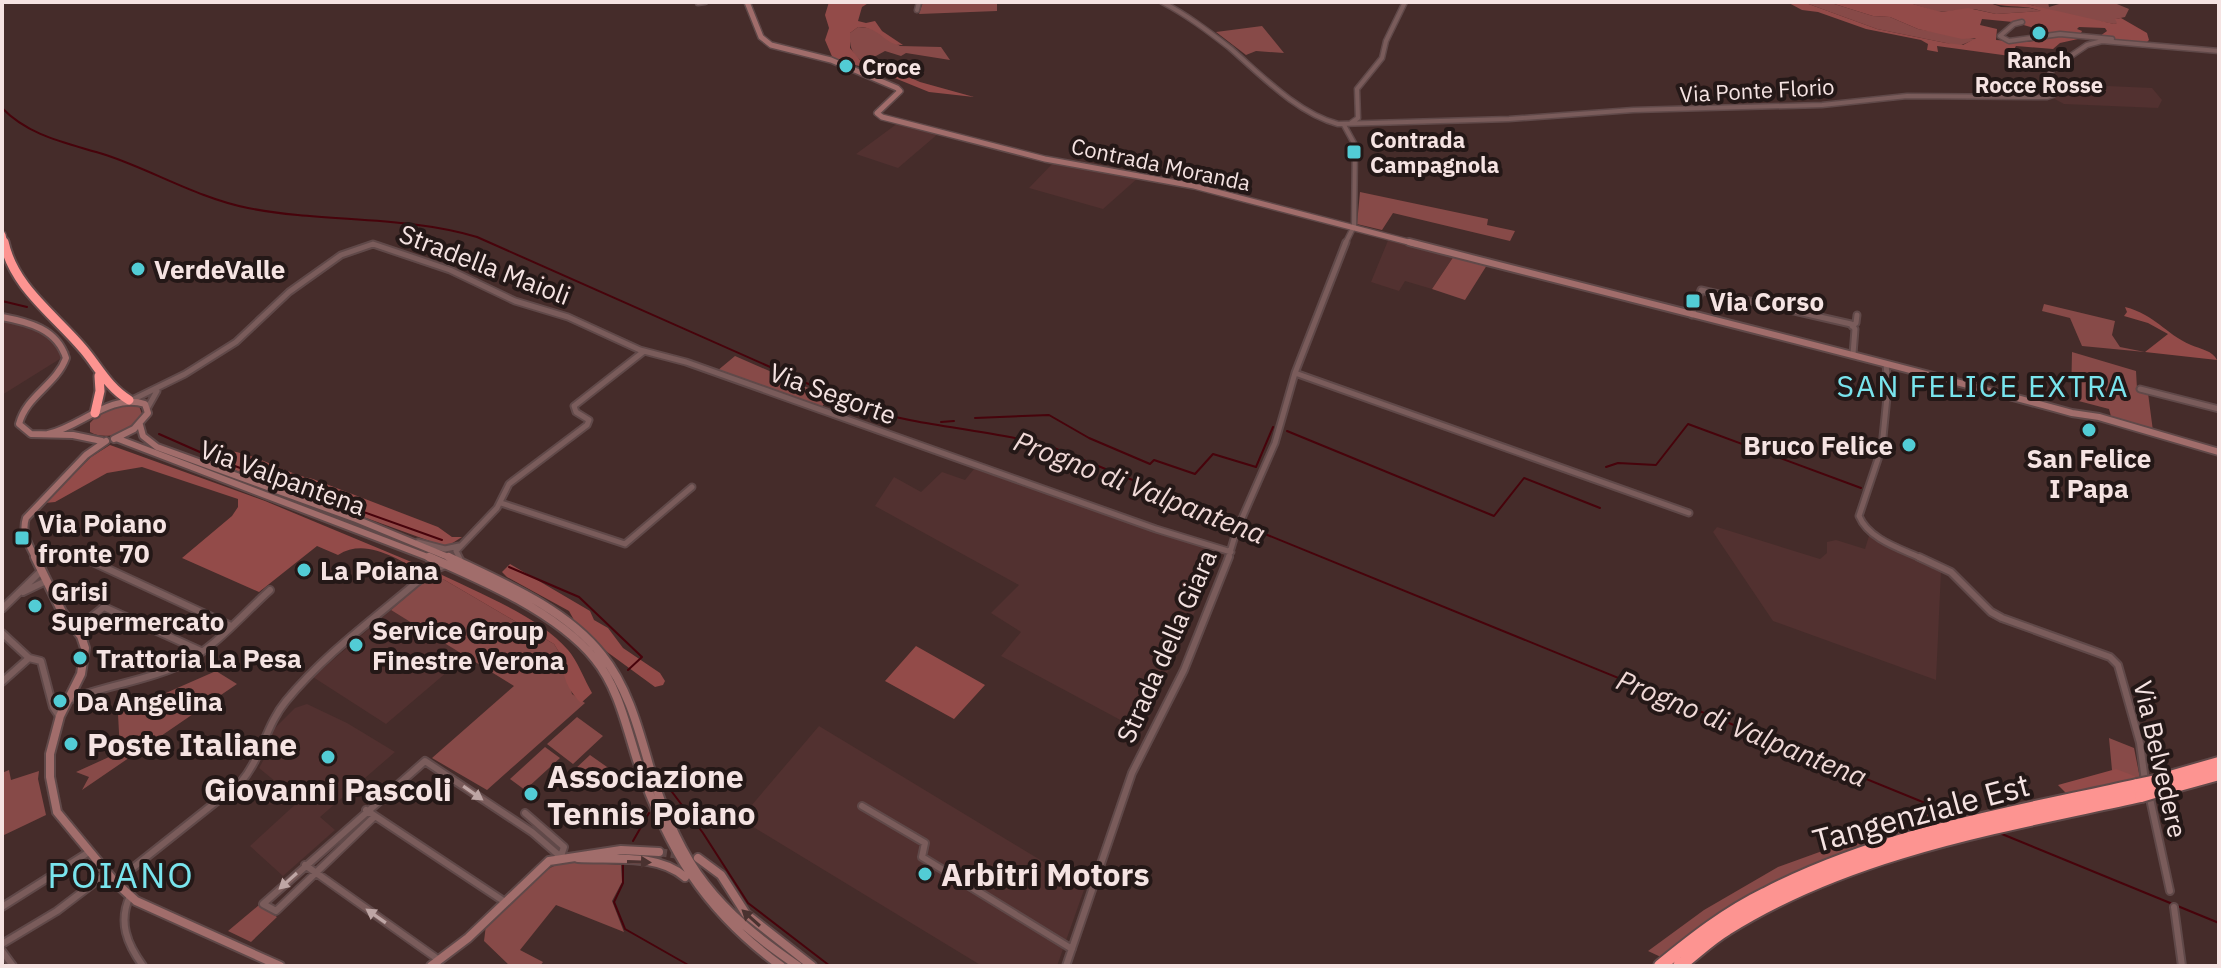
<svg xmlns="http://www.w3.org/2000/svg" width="2221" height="968" font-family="'IBM Plex Sans',sans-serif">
  <rect width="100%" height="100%" fill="#452c2a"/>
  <path fill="#523130" d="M2052 78 2078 79 2085 85 2152 88 2162 100 2158 108 2064 104 2051 97Z
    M898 123 939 133 898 168 856 154Z
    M1054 162 1139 177 1103 209 1029 188Z
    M1389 238 1454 256 1432 289 1405 281 1399 291 1371 282Z
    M2 320 40 332 71 352 2 395Z
    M974 469 1222 551 1141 731 1001 656 1021 632 991 613 1019 585 875 506 894 477 921 492 942 472 965 480Z
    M1717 527 1820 559 1827 553V542L1836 540 1865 549 1869 536 1941 571 1936 680 1773 621 1713 532Z
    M391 610 467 655 386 724 313 677Z
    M307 704 347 723 395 752 320 817 335 830 283 876 250 846 299 801 259 768 268 752 273 730 295 708Z
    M819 726 1085 887 1057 966H982L740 819Z"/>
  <path fill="#874a48" d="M923 2H997V11L919 14Z
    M1803 2H1828L1873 16 1890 17 1918 29 1976 39 1959 46 1946 43 1877 29Z
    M1906 2H1987L2001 7 2030 8 2042 11 1996 14 1974 9 1938 12Z
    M2002 2H2048L2049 7 2066 2H2112L2129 9 2125 17 2116 19 2118 23 2114 24 2060 14 2031 5Z
    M1262 26 1284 53 1256 51 1246 55 1216 32Z
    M858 27 876 29 900 46 941 47 950 60 906 53 901 56 885 51 865 62C852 57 849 46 850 33Z
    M1360 192 1488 219 1487 225 1515 231 1510 241 1393 213 1382 230 1357 224Z
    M1454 256 1487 265 1465 300 1432 289Z
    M2044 304 2115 321 2112 335 2120 347 2145 352 2082 346 2070 318 2042 311Z
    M2072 352 2136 371 2137 389 2148 393 2153 431 2112 420 2109 409 2071 399Z
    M735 356 829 397 821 408 717 371Z
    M133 404 139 406 142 414C133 431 108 442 90 432V423C102 409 117 405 133 404Z
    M428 578 443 579 554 644 564 660 572 694 585 703 487 790 432 758 514 686 391 610Z
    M216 671 237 684 82 790 89 777 76 772 120 752 118 714Z
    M577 717 603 736 573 764 547 744Z
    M2109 738 2134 748 2140 778 2112 770Z
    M545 747 560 758 525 790 510 779Z
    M590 755 617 774 601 790 574 770Z
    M9 770 11 780 39 771 38 779 46 815 2 836V773Z
    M1933 811 1964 824 1796 873 1663 958 1648 951 1704 910 1778 867Z
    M579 862 621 865 622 882 612 901 624 932 556 905 520 950 543 962 540 966H510L484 941 486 925 544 871 560 863Z
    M259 905 277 917 251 942 228 931Z"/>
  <path fill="#934b49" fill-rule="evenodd" d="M829 2H870L862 7 858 21 866 23 875 21 882 31 903 45C884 46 882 27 858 27L850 33V48L860 60 879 64 920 82 974 97 929 92 870 68 834 61 825 40 829 28 825 15Z
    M1787 2H1803L1877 29 1946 43 1963 45 1976 38 1962 39 1918 29 1890 17 1873 16 1828 2H1906L1941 12 1968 8 1996 14 2041 11C2026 4 2006 9 1987 2L2022 3 2114 24 2117 23 2115 19 2121 18 2147 33 2149 40 2147 42 2105 39 2100 36 2107 31 2105 28 2079 27 2077 29 2082 31 2078 39 2060 43 2053 49 2016 46 2010 56 1937 46 1938 52 1927 50 1928 44 1921 40 1866 29 1818 12 1802 10ZM1982 19 2013 22 2051 33C2037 46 2014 41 1996 40L1997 29 1980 25Z
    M2125 307C2156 315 2164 333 2191 345 2201 349 2213 351 2217 360L2145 352 2168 334 2148 323 2124 316 2127 312Z
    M110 445 265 501 421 566 424 572C396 560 367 537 338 555L317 546 259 592 182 558 232 516 238 507V499L142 467 107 473 55 502 45 503 91 457Z
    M231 451C261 456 284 473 313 479L438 527 452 537H462L446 547 218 464 219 457Z
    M510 564 590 611 594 620 608 628 623 648 660 673 665 681 663 685 655 687 599 646 595 639 580 631 569 611 507 577 502 572Z
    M436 572C476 592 539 616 568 650 577 660 585 681 592 693L581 703C570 693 560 675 564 660L554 644 443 579 428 578Z
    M916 646 985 685 954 719 885 681Z
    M2116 769 2140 778 2067 794 2058 785Z"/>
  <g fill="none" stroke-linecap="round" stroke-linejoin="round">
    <path stroke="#47030b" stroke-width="2" d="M2 108C30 137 68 143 106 155 154 171 198 198 248 208 324 223 402 215 477 237L865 409C927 428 992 429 1054 448L1962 818
      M2 301 27 307
      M975 418 1049 415 1089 438 1150 464 1154 460 1195 474 1213 454 1256 467 1273 427
      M941 422 954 421
      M1287 431 1494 516 1524 478 1600 508
      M159 434 218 460 442 540
      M1606 467 1618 463 1656 465 1688 424 1861 488
      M509 567 579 597 642 657 628 670
      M660 776 703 833 748 903 830 966
      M1997 832 2219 923
      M633 841 649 813
      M623 863V883L614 902 625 929 690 966"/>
    <path stroke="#5f4746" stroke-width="8" stroke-dasharray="8 4" stroke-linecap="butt" d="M659 852 698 858"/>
    <defs>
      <path id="street-far2" d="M1162 2C1187 15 1208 31 1230 48 1261 75 1297 113 1338 124L1509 119 1633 110 1822 105 1907 96 2047 97 2053 95 2050 74 2053 68 2087 45 2102 41 2219 51
        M698 3 705 2
        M917 10 919 2
        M2022 22 2014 24 2000 36 2009 41 2060 34 2112 39
        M1351 123 1358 118 1357 89 1382 58 1386 41 1405 2
        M1344 125 1355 145 1354 226 1345 244"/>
      <path id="street-far1" d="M1692 315 1701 290 1851 324 1855 329 1853 354
        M1852 326 1856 323 1857 315
        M1886 364 1888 387 1882 447 1859 516C1869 540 1902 549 1923 559
        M1295 373 1689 513
        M2140 389 2219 409
        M132 400 185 374 236 342 289 292 341 255 373 244 450 270 515 301 568 317 640 350 686 362 1156 529 1231 552
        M148 407 157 391
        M501 503 625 544 692 487
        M418 542 445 549 459 546
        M32 551C58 554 60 547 86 559
        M460 559 456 551 497 508 509 484 587 425 589 420 576 412 574 406 643 352
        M1228 559 1236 532 1275 443 1295 373 1346 242"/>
      <path id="street" d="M82 557 229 625
        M1919 557 1951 572 1991 612 2002 618 2110 657 2118 665 2140 743 2145 781
        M23 592 46 581
        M2 609 41 571
        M76 629 104 607 201 651
        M2 633 29 658 41 661 53 707 59 716
        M2 682 29 658
        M69 700C105 685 147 681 180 665 214 649 242 615 270 590
        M2149 794 2170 891
        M862 806 925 843 922 857 1072 949
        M366 810 505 902
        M525 813 564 847 561 856
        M375 816 276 911 263 904 425 761 532 832 561 857
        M305 865 439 960
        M115 882 241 782C262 757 266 725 286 701 327 651 382 613 430 571L446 565
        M130 896C118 922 127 944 143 966
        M2 907 89 852
        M2174 907 2182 966
        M2 944 57 911 107 873
        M2 951 13 966
        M1066 966 1132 773 1184 670 1229 557"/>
      <path id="secondary-far2" d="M747 2 761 37 771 45 831 60 897 88 900 91 877 113 882 117 1045 159 1194 186 1416 244"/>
      <path id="secondary-far1" d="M1409 242C1630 299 1852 353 2072 413L2099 417 2219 452
        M2 317C29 322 57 329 66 358 56 385 26 396 19 424L31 434 73 435 102 441
        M140 425 143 436 157 447 356 519 453 559
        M48 434C82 426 110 393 145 404L148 413 134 429 114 439
        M116 438 433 559
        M36 559C29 545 21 533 26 518L86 455 106 441"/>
      <path id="secondary" d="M35 557 62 612 81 636 85 648 81 674 60 716 50 754V777L57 812 115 882 136 901 280 966
        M429 557C482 580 558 613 595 659 618 687 626 726 637 760 668 849 704 910 781 966
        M449 557C501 582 565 608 602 655 629 689 639 731 651 772 681 868 716 910 798 966
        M578 858C612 860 658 853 685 877
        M698 858 721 875 746 914 812 966
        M431 966 468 938 549 861 621 850 659 852"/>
      <path id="highway-far2" d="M2 235 4 244"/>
      <path id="highway-far1" d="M4 242C14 288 55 315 84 350 99 368 108 387 129 400
        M95 413 100 391 99 376"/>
      <path id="highway" d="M2156 781 2219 763
        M2161 790 2219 774
        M1660 966C1693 939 1726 913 1765 894 1880 834 2012 813 2137 785
        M1679 966C1695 954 1710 939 1727 929 1851 851 2000 827 2141 796"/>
    </defs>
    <use href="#street-far2" stroke="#604949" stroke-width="7"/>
    <use href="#street-far1" stroke="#604949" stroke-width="9"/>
    <use href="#street" stroke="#604949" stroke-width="10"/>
    <use href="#secondary-far2" stroke="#604949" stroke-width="8"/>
    <use href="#secondary-far1" stroke="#604949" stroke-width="10"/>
    <use href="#secondary" stroke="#604949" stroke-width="12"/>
    <use href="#highway-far2" stroke="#604949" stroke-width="10"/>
    <use href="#highway-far1" stroke="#604949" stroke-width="13"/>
    <use href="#highway" stroke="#604949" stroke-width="16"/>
    <use href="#street-far2" stroke="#7a5c5b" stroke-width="4"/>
    <use href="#street-far1" stroke="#7a5c5b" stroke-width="5"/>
    <use href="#street" stroke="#7a5c5b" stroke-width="6"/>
    <use href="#secondary-far2" stroke="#a16d6b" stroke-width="5"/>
    <use href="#secondary-far1" stroke="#a16d6b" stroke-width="6"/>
    <use href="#secondary" stroke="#a16d6b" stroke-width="8"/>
    <use href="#highway-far2" stroke="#fd9491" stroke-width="7"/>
    <use href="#highway-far1" stroke="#fd9491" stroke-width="9"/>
    <use href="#highway" stroke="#fd9491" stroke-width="12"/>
    <defs>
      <path id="highway-bridge" d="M2137 785 2156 781
        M2141 796 2161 790"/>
    </defs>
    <use href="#highway-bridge" stroke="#604949" stroke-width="16" stroke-linecap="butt"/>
    <use href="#highway-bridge" stroke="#fd9491" stroke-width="12"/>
  </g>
  <defs><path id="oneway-solid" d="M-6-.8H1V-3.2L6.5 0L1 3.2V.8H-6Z" transform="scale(2)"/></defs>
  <g fill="#bea6a5">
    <use href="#oneway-solid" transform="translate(473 793) rotate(35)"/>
    <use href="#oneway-solid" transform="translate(288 881) rotate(138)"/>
    <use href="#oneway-solid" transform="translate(376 916) rotate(-145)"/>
  </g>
  <g fill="#4a3230">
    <use href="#oneway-solid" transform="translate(639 862) rotate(2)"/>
    <use href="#oneway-solid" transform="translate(751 918) rotate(-138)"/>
  </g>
  <g fill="#52ccd5" stroke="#241817" stroke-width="3">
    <circle cx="2039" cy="33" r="8"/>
    <circle cx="846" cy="66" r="8"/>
    <rect x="1346" y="144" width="16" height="16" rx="4"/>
    <circle cx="138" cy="269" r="8"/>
    <rect x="1685" y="293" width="16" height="16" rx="4"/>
    <circle cx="2089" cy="430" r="8"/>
    <circle cx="1909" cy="445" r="8"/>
    <rect x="14" y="530" width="16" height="16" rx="4"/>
    <circle cx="304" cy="570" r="8"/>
    <circle cx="35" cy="606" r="8"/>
    <circle cx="356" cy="645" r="8"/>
    <circle cx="80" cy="658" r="8"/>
    <circle cx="60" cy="701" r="8"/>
    <circle cx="71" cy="744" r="8"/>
    <circle cx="328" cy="757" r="8"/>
    <circle cx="531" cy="794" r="8"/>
    <circle cx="925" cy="874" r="8"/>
  </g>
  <g text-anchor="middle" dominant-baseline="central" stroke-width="8" stroke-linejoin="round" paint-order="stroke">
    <g font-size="22" font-weight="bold" fill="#f5e3e2" stroke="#241817" text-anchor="start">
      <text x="2039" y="59" text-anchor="middle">Ranch<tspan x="2039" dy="25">Rocce Rosse</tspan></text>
      <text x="862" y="66">Croce</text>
      <text x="1370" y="139">Contrada<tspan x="1370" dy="25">Campagnola</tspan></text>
    </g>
    <g font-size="22" fill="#f5e3e2" stroke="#241817">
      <text transform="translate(1757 90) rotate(-3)">Via Ponte Florio</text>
      <text transform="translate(1161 164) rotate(12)">Contrada Moranda</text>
    </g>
    <g font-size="26" fill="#f5e3e2" stroke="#241817">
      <text transform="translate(485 264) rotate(21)">Stradella Maioli</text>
      <text transform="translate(833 393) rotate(20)">Via Segorte</text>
      <text transform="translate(283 477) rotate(20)">Via Valpantena</text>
      <text transform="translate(1166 646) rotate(-66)">Strada della Giara</text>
      <text transform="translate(2161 759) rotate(77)">Via Belvedere</text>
    </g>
    <g font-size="26" font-weight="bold" fill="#f5e3e2" stroke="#241817" text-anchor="start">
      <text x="154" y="269">VerdeValle</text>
      <text x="1709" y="301">Via Corso</text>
      <text x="1893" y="445" text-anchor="end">Bruco Felice</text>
      <text x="2089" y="458" text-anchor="middle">San Felice<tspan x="2089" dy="30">I Papa</tspan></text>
      <text x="38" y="523">Via Poiano<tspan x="38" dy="30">fronte 70</tspan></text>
      <text x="320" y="570">La Poiana</text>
      <text x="51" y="591">Grisi<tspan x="51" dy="30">Supermercato</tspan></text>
      <text x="372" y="630">Service Group<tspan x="372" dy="30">Finestre Verona</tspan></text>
      <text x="96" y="658">Trattoria La Pesa</text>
      <text x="76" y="701">Da Angelina</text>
    </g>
    <g font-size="28" font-style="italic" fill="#f0d9d7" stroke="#241817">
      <text transform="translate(1140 487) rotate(21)">Progno di Valpantena</text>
      <text transform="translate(1742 728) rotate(22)">Progno di Valpantena</text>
    </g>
    <g font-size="30" letter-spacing="2" fill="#79e4ed" stroke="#241817">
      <text x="1983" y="385">SAN FELICE EXTRA</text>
    </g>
    <g font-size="32" font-weight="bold" fill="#f5e3e2" stroke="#241817" text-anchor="start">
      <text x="87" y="744">Poste Italiane</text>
      <text x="547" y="776">Associazione<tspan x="547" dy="37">Tennis Poiano</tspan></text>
      <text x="328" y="789" text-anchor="middle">Giovanni Pascoli</text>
      <text x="941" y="874">Arbitri Motors</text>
    </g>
    <g font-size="32" fill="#f5e3e2" stroke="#241817">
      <text transform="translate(1921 812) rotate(-15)">Tangenziale Est</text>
    </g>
    <g font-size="36" letter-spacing="2" fill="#79e4ed" stroke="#241817">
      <text x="121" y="874">POIANO</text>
    </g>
  </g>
  <rect width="2221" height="968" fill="none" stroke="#f5e3e2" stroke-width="8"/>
</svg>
